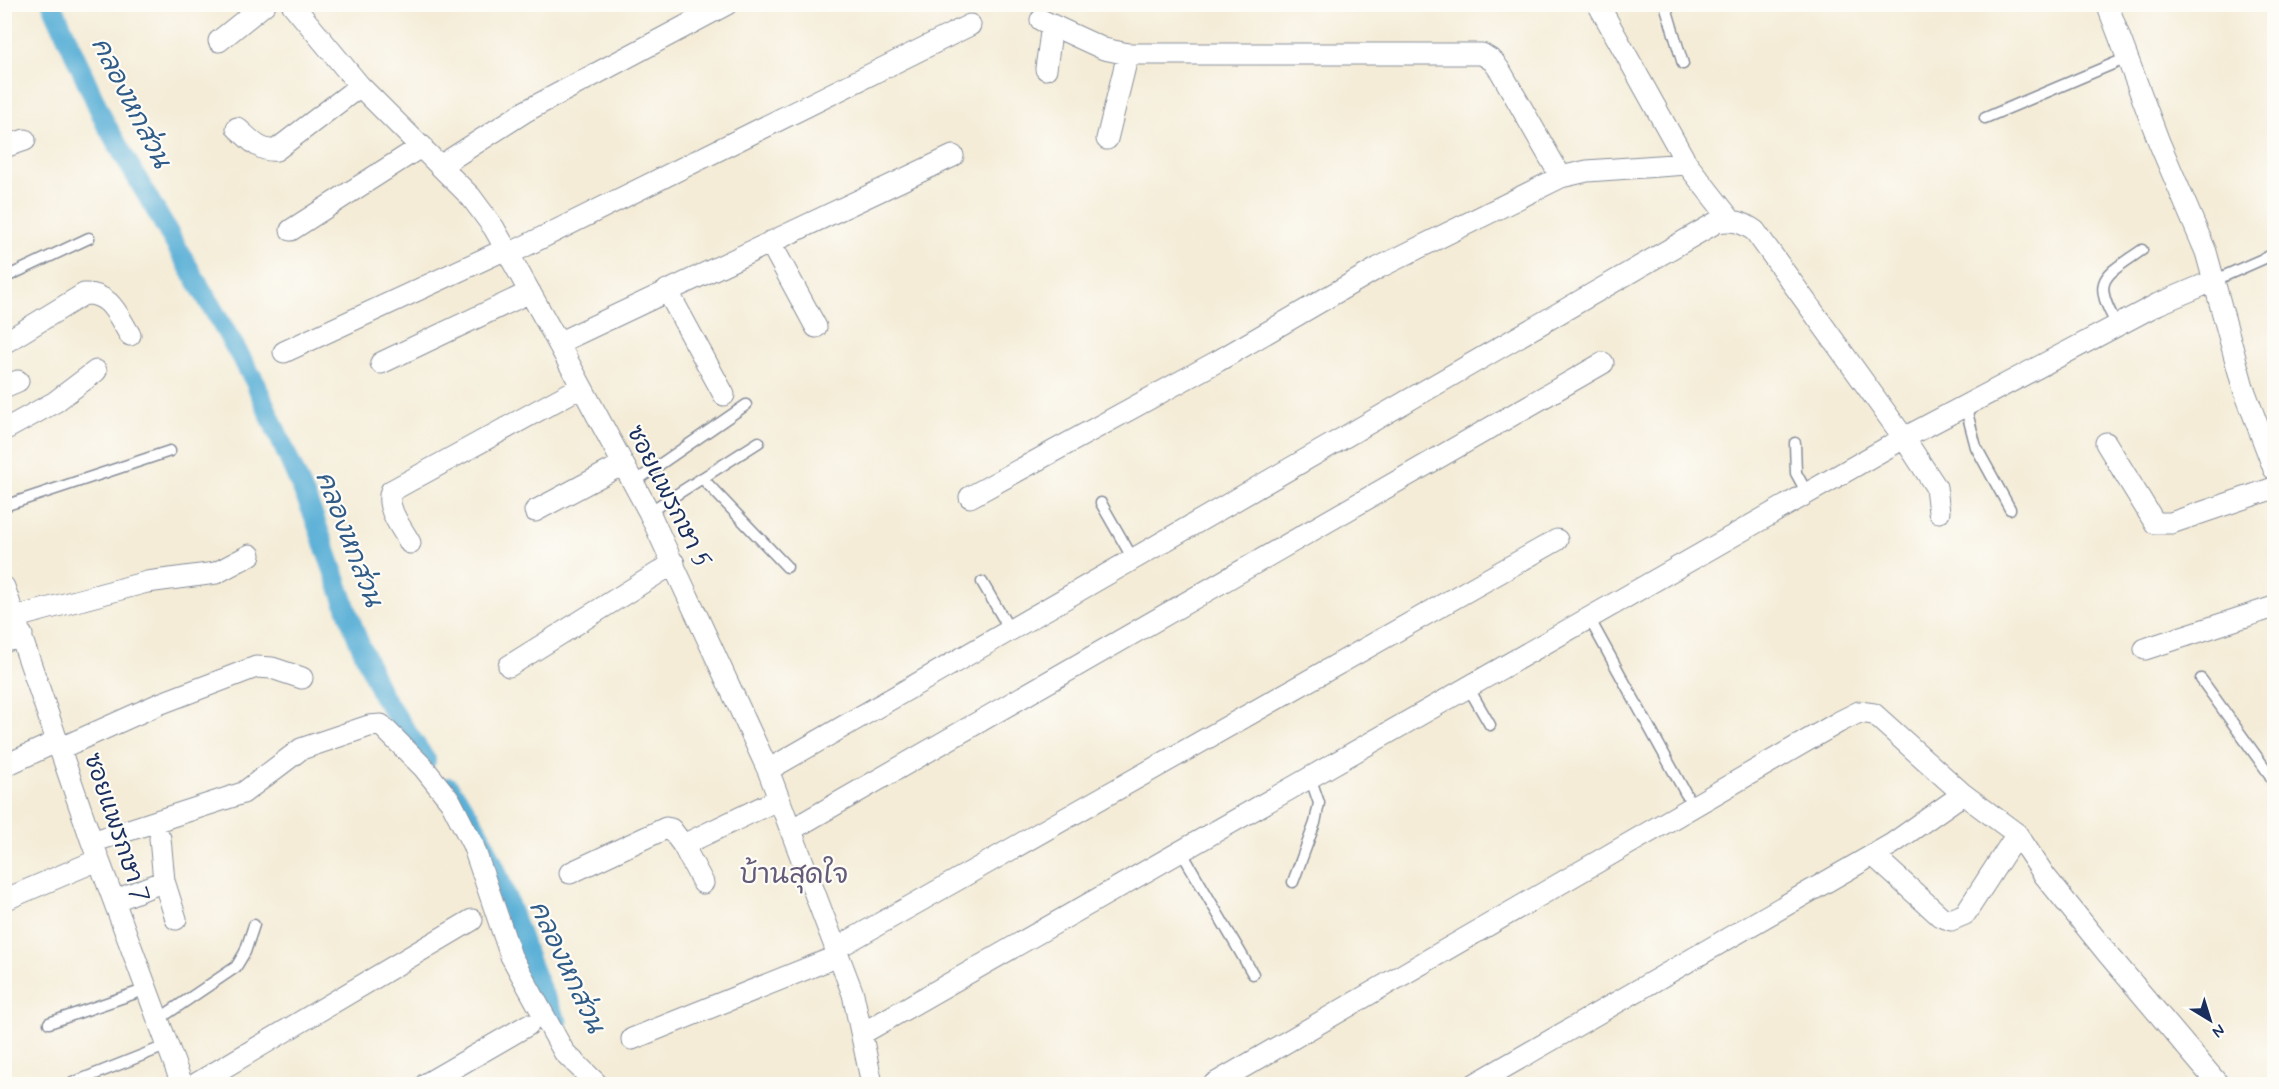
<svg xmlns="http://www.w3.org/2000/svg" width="2279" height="1089" font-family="Mynerve,'Playpen Sans Thai',sans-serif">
  <rect width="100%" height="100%" fill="#fdfcf7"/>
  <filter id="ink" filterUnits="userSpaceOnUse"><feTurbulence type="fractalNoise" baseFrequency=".0167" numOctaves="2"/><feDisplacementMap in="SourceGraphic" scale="12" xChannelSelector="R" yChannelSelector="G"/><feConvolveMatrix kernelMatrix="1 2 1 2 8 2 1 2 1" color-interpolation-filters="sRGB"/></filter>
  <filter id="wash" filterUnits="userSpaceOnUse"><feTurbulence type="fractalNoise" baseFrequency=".008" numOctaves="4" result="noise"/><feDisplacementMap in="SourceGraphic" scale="24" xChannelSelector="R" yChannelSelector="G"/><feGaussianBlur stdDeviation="1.35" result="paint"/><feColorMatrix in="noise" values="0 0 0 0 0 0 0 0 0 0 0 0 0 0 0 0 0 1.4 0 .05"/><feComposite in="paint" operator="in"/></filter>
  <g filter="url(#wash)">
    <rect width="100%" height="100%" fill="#f4ecd7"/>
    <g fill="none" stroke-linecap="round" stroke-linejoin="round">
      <path stroke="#5bb0d7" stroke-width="20" d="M52 4 105 123 254 380 313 514 356 635 382 695 426 760
        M449 787C505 855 515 948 558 1023"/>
    </g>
  </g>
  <g filter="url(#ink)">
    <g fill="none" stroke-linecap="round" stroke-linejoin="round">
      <defs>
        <path id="lane" d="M1665 4 1683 64
          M1985 118 2127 58
          M4 278 89 238
          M2213 281 2274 254
          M2117 325C2091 279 2103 277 2142 250
          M1965 405 1976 447 2010 509
          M1795 443 1796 473 1807 493
          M702 478 787 567
          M633 483 746 405
          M1101 503 1133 559
          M4 506 170 451
          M649 512 759 442
          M982 582 1010 630
          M1589 618 1686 794
          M2201 679 2270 775 2274 785
          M1468 687 1490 725
          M1181 851 1253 974
          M1293 882 1315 823 1319 803 1310 777
          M159 1019 236 967 245 952 254 925
          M49 1023 147 989
          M70 1084 168 1045"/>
        <path id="street" d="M292 4 360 86 471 197 494 228 551 330 649 512 768 770 853 994 872 1084
          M1598 4 1687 164 1730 219
          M2107 4 2159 142 2206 252 2243 387 2274 469
          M1041 20 1104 49 1128 54H1482L1493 61 1501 72 1561 177
          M219 41 265 4
          M1046 69 1052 25
          M237 128C249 138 259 152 276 150L360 86
          M1107 139 1128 54
          M4 147 25 140
          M440 166 526 111 727 4
          M291 230 422 146
          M770 242 816 327
          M509 254 970 25
          M667 290 724 395
          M4 343 84 294C110 292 118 316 130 335
          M558 343 953 156
          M284 352 506 249
          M381 363 530 292
          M4 387 18 381
          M4 430 55 402 96 371
          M2106 443 2155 523H2171L2274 488
          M970 497 1218 361 1378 268 1561 177 1587 171 1687 164
          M535 511 623 464
          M410 543C402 528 385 508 391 491L581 387
          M4 587 92 842 182 1084
          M16 617 147 582 216 573 250 555
          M4 642 22 635
          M2145 649 2274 607
          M509 666 674 563
          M61 748 159 704 256 667 272 668 302 678
          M4 766 58 741
          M768 770 1717 222C1733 219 1742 222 1755 231L1904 438 1936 487 1939 512
          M791 830 1603 363
          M92 842 243 793 301 749 369 726 381 725 423 767 451 802 473 845 511 956 564 1052 597 1084
          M683 845 703 883
          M1873 855 1940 916 1951 920 1965 914 2017 834
          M570 873 666 828 671 829 683 845 779 799
          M164 881 176 919
          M4 900 98 860
          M114 901 164 881 160 838
          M835 949 1557 540
          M863 1033 1904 438 2158 304 2213 281
          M632 1039 838 956
          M196 1084 472 920
          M426 1084 528 1025
          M1214 1084 1839 722 1859 712 1874 714 1963 794 2017 834 2045 876 2107 953 2218 1084
          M1475 1084 1892 844 1963 794"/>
      </defs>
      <use href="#lane" stroke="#888e9a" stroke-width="13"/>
      <use href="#street" stroke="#888e9a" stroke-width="23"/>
      <use href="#lane" stroke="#fff" stroke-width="10"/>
      <use href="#street" stroke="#fff" stroke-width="21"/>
    </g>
  </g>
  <g text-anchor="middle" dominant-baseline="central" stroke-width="4.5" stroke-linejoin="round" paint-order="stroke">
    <g font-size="24" fill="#1b2f5e" stroke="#fdfcf7">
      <text transform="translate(668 497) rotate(63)">ซอยแพรกษา 5</text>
      <text transform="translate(116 828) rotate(71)">ซอยแพรกษา 7</text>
    </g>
    <g font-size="26" font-style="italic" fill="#315c88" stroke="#fdfcf7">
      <text transform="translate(130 103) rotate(63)">คลองหกส่วน</text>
      <text transform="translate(348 539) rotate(69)">คลองหกส่วน</text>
      <text transform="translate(566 967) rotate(65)">คลองหกส่วน</text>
    </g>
    <g font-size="27" fill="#645b79" stroke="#fdfcf7">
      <text x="794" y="875">บ้านสุดใจ</text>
    </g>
  </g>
  <rect width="2279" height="1089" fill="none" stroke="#fdfcf7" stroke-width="24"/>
  <g transform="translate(2210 1020) rotate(142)" stroke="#fdfcf7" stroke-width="4.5" paint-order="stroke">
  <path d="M0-4.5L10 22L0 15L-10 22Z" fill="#1b2f5e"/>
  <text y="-9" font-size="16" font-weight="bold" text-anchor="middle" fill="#1b2f5e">N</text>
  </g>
</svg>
